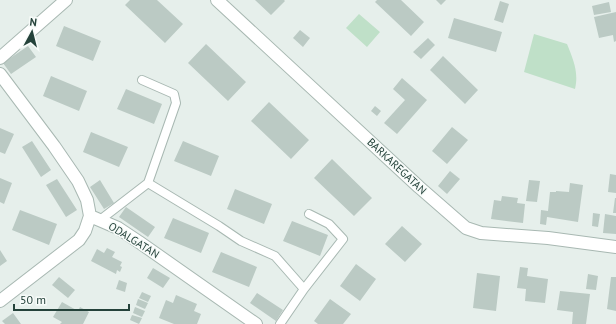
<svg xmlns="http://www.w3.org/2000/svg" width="616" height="324" font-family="'PT Sans',sans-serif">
  <rect width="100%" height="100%" fill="#e6efeb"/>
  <path fill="#bfe0c8" d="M359 14 380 32 367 47 346 28Z
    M534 34 567 44C573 59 579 72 575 89L524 72Z"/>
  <path fill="#bbcac4" d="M130 0H157L183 24 165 43 125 5Z
    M255 0H284L285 1 271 15Z
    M377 0H401L424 22 411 36 375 2Z
    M436 0H446L441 5Z
    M500 1 509 4 503 23 494 20Z
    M609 2 611 12 594 15 592 6Z
    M616 12V41L614 42 613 35 599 38 594 17Z
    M454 18 502 32 496 52 448 38Z
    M64 26 101 41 93 61 56 46Z
    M300 30 310 38 303 47 293 38Z
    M428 38 435 45 421 59 413 52Z
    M206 44 246 82 228 101 188 63Z
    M28 46 36 57 11 74 3 63Z
    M443 56 478 90 465 104 430 70Z
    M51 76 87 91 79 111 43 96Z
    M402 78 427 100 397 134 384 123 405 100 393 89Z
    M126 89 162 104 154 124 117 109Z
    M269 102 309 140 291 159 251 121Z
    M375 106 381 111 377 116 371 111Z
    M452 127 468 140 447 164 432 151Z
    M0 128 14 134 5 154 0 152Z
    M91 132 128 147 119 167 83 152Z
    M32 141 51 170 41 177 22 147Z
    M183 141 219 156 211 176 174 161Z
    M332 159 372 198 354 216 314 178Z
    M450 171 460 179 447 194 438 186Z
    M610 174 616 175V193L608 192Z
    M0 178 12 183 4 204 0 202Z
    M57 179 77 210 66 217 46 185Z
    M100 180 114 203 104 209 90 187Z
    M529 180 540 181 537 202 526 201Z
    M570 183 583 185 578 222 547 217 546 225 540 224 541 210 548 211 550 192H556V191L569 192Z
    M235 189 272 204 264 224 227 209Z
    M502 196 518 198 517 203 525 204 523 223 491 219 494 200 501 201Z
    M615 198H616V213H613Z
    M126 207 155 227 148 237 119 217Z
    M20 210 57 224 49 245 12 230Z
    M593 213 600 214 598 227 592 226Z
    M605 214 616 216V234L603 233Z
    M173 218 209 233 201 253 164 238Z
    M292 221 328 235 320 256 283 241Z
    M402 226 422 244 405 262 385 244Z
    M107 248 115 252 112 257 122 262 120 266 122 267 120 272 117 270 116 274 91 261 97 249 104 253Z
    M0 250 7 261 0 266Z
    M221 252 257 267 249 287 212 272Z
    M356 264 376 279 360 301 340 286Z
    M520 267 528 268 527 276 548 279 545 303 525 301 526 289 517 288Z
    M153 268 170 278 163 288 147 278Z
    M477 273 500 276 496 311 473 308Z
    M588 274 598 276 596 290 586 289Z
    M59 277 75 290 68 298 52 285Z
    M611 277H616V311L607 309Z
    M119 280 127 283 125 292 116 289Z
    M560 291 590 294 586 324H572L573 312 557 310Z
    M142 292 151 296 148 302 139 298Z
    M257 293 283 310 276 321 250 303Z
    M176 295 197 304 194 311 201 314 197 324H174L159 318 166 300 173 303Z
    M138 299 148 303 145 309 136 305Z
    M330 299 351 314 343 324H318L314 321Z
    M62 302 78 311 80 307 89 312 83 324H60L62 322 53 317Z
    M135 307 145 311 142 317 133 313Z
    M13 313 21 324H5L2 321Z
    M132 315 142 318 139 324 130 320Z"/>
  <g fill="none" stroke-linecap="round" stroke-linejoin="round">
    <defs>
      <path id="lane" d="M148 183 219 226 241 241 275 256 304 289 280 324
        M100 220 148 183 176 103 174 94 142 80
        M304 289 343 239 329 224 309 214"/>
      <path id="street" d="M217 0 419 187 466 228 481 233 548 238 616 247
        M0 58 66 0
        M0 74 54 146 78 181 87 200 90 216 118 228 139 242 256 324
        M0 301 79 240 85 231 90 216"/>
    </defs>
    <use href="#lane" stroke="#a8b8b2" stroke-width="10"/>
    <use href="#street" stroke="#a8b8b2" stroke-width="14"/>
    <use href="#lane" stroke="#fff" stroke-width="8"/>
    <use href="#street" stroke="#fff" stroke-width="12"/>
  </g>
  <g text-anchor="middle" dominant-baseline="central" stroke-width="3" stroke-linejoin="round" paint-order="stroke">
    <g font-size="11" fill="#24423a" stroke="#f7fbf9">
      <text transform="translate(397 166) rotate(43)">BARKAREGATAN</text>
      <text transform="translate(134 240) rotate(32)">ODALGATAN</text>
    </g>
  </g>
  <g transform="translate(32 32) rotate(7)" stroke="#f7fbf9" stroke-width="3" paint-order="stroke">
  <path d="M0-3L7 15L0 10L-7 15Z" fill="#24423a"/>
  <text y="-6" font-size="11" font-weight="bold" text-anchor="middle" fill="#24423a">N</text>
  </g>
  <path d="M14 304v6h115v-6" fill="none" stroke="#24423a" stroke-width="2"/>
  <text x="20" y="304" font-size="12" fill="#24423a" stroke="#f7fbf9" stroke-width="3" paint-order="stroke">50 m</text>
</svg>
